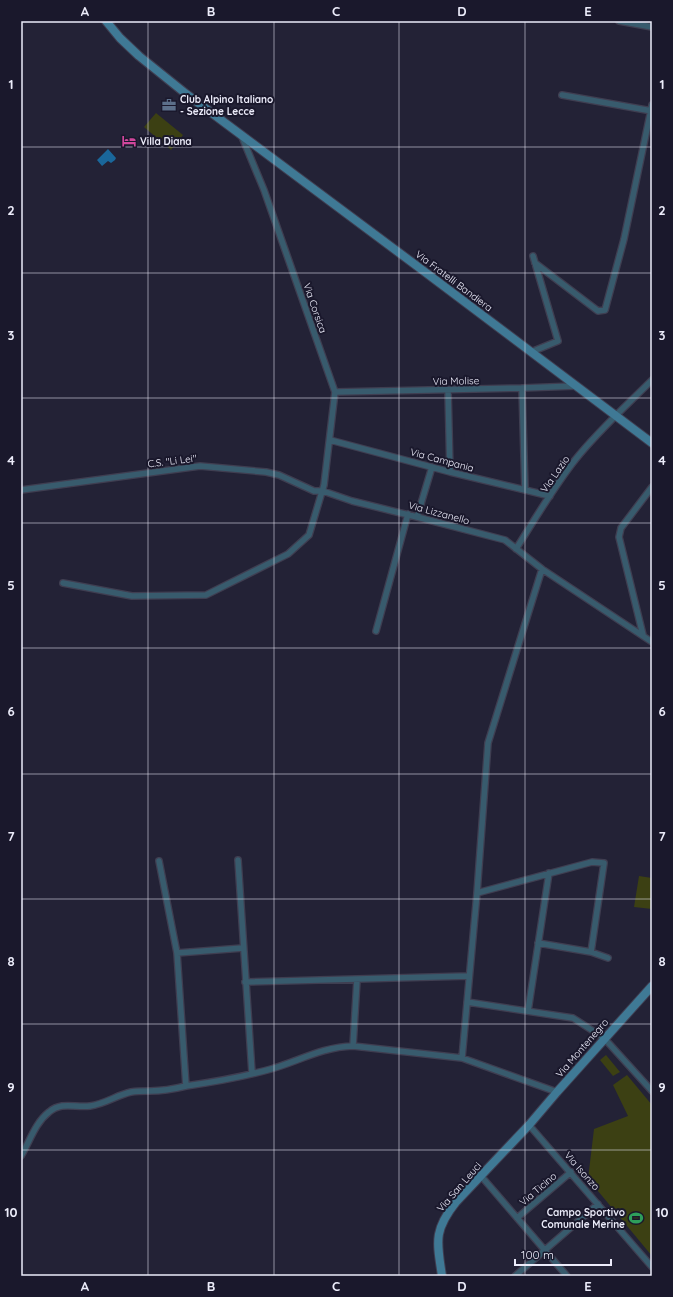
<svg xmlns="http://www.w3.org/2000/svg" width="673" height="1297" font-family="Quicksand,sans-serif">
  <rect width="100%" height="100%" fill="#232236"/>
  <path fill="#3c4013" d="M156 113 183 135 171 150 144 127Z
    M639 876 652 878V909L634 907Z
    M606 1055 620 1072 613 1076 600 1060Z
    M627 1075 652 1105V1256L588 1179 594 1129 628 1116 613 1085Z"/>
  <path fill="#1a679b" d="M108 149 116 158 115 160 111 163 108 161 102 166 97 160Z"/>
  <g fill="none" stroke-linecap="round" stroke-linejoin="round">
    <defs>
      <path id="street" d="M619 21 652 27
        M562 95 652 111
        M535 263 598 311 605 310 624 239 652 105
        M531 352 558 341 533 256
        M522 388 525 490
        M448 390 450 472
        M335 392 522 388 576 386
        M330 440 450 472 550 496
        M21 490 200 466 266 472 279 475 314 491H323L352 501 417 517 505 540 542 569 652 642
        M417 517 432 467
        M516 549C535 519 553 488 575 460 598 431 626 406 652 380
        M542 569 488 743 477 893 462 1058 557 1092
        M63 583 132 596 206 595 288 554 309 535 324 485 335 392 264 190 242 137
        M376 631 408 514
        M643 635 619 537 621 528 652 487
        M238 860 252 1073
        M159 861 177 953 186 1086C214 1082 243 1077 271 1069 299 1061 322 1047 353 1046L462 1058
        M477 893 592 862 604 863 591 952 608 958
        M538 943 591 952
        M177 953 243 948
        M245 982 469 976
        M467 1002 573 1018 604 1038 652 1091
        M528 1011 549 873
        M353 1046 357 980
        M529 1125 652 1267
        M21 1156C30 1141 35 1123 49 1112 62 1101 75 1108 90 1106 105 1104 117 1095 131 1092 137 1091 143 1091 150 1091 162 1091 174 1089 186 1086
        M481 1176 567 1276
        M517 1218 571 1172
        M515 1276 598 1204"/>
      <path id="secondary" d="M106 21 120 38 139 56 185 93 429 275 652 443
        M442 1276C437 1242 433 1231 456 1202L529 1125 557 1092 652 986"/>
    </defs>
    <use href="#street" stroke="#3f3e51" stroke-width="8"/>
    <use href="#secondary" stroke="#3f3e51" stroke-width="10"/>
    <use href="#street" stroke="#385b6d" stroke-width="5.5"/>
    <use href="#secondary" stroke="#3f7995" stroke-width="8"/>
  </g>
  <path fill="none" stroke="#ececfa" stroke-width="1" stroke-opacity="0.55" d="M148 21V1276M274 21V1276M399 21V1276M525 21V1276M21 147H652M21 273H652M21 398H652M21 523H652M21 648H652M21 774H652M21 899H652M21 1024H652M21 1150H652"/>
  <defs>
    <symbol id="office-bare" viewBox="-9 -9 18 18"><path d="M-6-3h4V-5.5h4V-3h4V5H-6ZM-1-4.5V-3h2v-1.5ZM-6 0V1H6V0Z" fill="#5c6f8a" stroke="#1a182c" stroke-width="2.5" paint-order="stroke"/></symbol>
    <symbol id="hotel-bare" viewBox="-9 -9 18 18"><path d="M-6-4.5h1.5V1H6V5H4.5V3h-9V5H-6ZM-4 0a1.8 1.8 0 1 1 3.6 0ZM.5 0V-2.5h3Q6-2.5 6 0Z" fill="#d1479c" stroke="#1a182c" stroke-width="2.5" paint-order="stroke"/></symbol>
    <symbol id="stadium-bare" viewBox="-9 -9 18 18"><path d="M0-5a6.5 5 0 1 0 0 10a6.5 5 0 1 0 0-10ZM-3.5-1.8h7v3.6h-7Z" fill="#2e9e5b" stroke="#1a182c" stroke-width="2.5" paint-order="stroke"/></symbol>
  </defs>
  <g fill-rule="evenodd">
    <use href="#office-bare" x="159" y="95" width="20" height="20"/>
    <use href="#hotel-bare" x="119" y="131" width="20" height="20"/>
    <use href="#stadium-bare" x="626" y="1208" width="20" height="20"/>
  </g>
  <g text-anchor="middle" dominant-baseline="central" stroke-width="4" stroke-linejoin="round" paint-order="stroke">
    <g font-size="10" font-weight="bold" fill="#ececfa" stroke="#1a182c" text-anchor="start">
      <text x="180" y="99">Club Alpino Italiano<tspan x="180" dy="12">- Sezione Lecce</tspan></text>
      <text x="140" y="141">Villa Diana</text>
      <text x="625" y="1212" text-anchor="end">Campo Sportivo<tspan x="625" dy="12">Comunale Merine</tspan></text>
    </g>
    <g font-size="10" fill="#ececfa" stroke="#1a182c">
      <text transform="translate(454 281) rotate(37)">Via Fratelli Bandiera</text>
      <text transform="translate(315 308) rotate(71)">Via Corsica</text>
      <text transform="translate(456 381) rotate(-1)">Via Molise</text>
      <text transform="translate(442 460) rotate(15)">Via Campania</text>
      <text transform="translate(172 461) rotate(-7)">C.S. "Li Lei"</text>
      <text transform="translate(555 474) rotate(-55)">Via Lazio</text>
      <text transform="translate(439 513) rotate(15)">Via Lizzanello</text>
      <text transform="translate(582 1048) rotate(-49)">Via Montenegro</text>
      <text transform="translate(582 1171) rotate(49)">Via Isonzo</text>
      <text transform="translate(459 1187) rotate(-49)">Via San Leuci</text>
      <text transform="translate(538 1189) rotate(-41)">Via Ticino</text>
    </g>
  </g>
  <rect width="673" height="1297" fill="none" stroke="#1a182c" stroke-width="44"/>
  <path d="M515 1259v6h96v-6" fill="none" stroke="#ececfa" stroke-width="2"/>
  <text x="521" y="1259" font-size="12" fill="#ececfa" stroke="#1a182c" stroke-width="3" paint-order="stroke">100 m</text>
  <rect x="22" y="22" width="629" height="1253" fill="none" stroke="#ececfa" stroke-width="1.5"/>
  <g font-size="13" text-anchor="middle" font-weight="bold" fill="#ececfa">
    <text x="85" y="16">A</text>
    <text x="211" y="16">B</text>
    <text x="336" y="16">C</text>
    <text x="462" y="16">D</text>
    <text x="588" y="16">E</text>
    <text x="11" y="89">1</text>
    <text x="662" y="89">1</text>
    <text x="11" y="215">2</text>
    <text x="662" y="215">2</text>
    <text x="11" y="340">3</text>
    <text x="662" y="340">3</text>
    <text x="11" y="465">4</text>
    <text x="662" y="465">4</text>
    <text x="11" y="590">5</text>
    <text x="662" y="590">5</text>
    <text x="11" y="716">6</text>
    <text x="662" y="716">6</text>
    <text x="11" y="841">7</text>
    <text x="662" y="841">7</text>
    <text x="11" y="966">8</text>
    <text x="662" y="966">8</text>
    <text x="11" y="1092">9</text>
    <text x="662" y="1092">9</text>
    <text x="11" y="1217">10</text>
    <text x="662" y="1217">10</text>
    <text x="85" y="1291">A</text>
    <text x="211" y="1291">B</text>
    <text x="336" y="1291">C</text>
    <text x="462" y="1291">D</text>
    <text x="588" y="1291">E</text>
  </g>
</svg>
